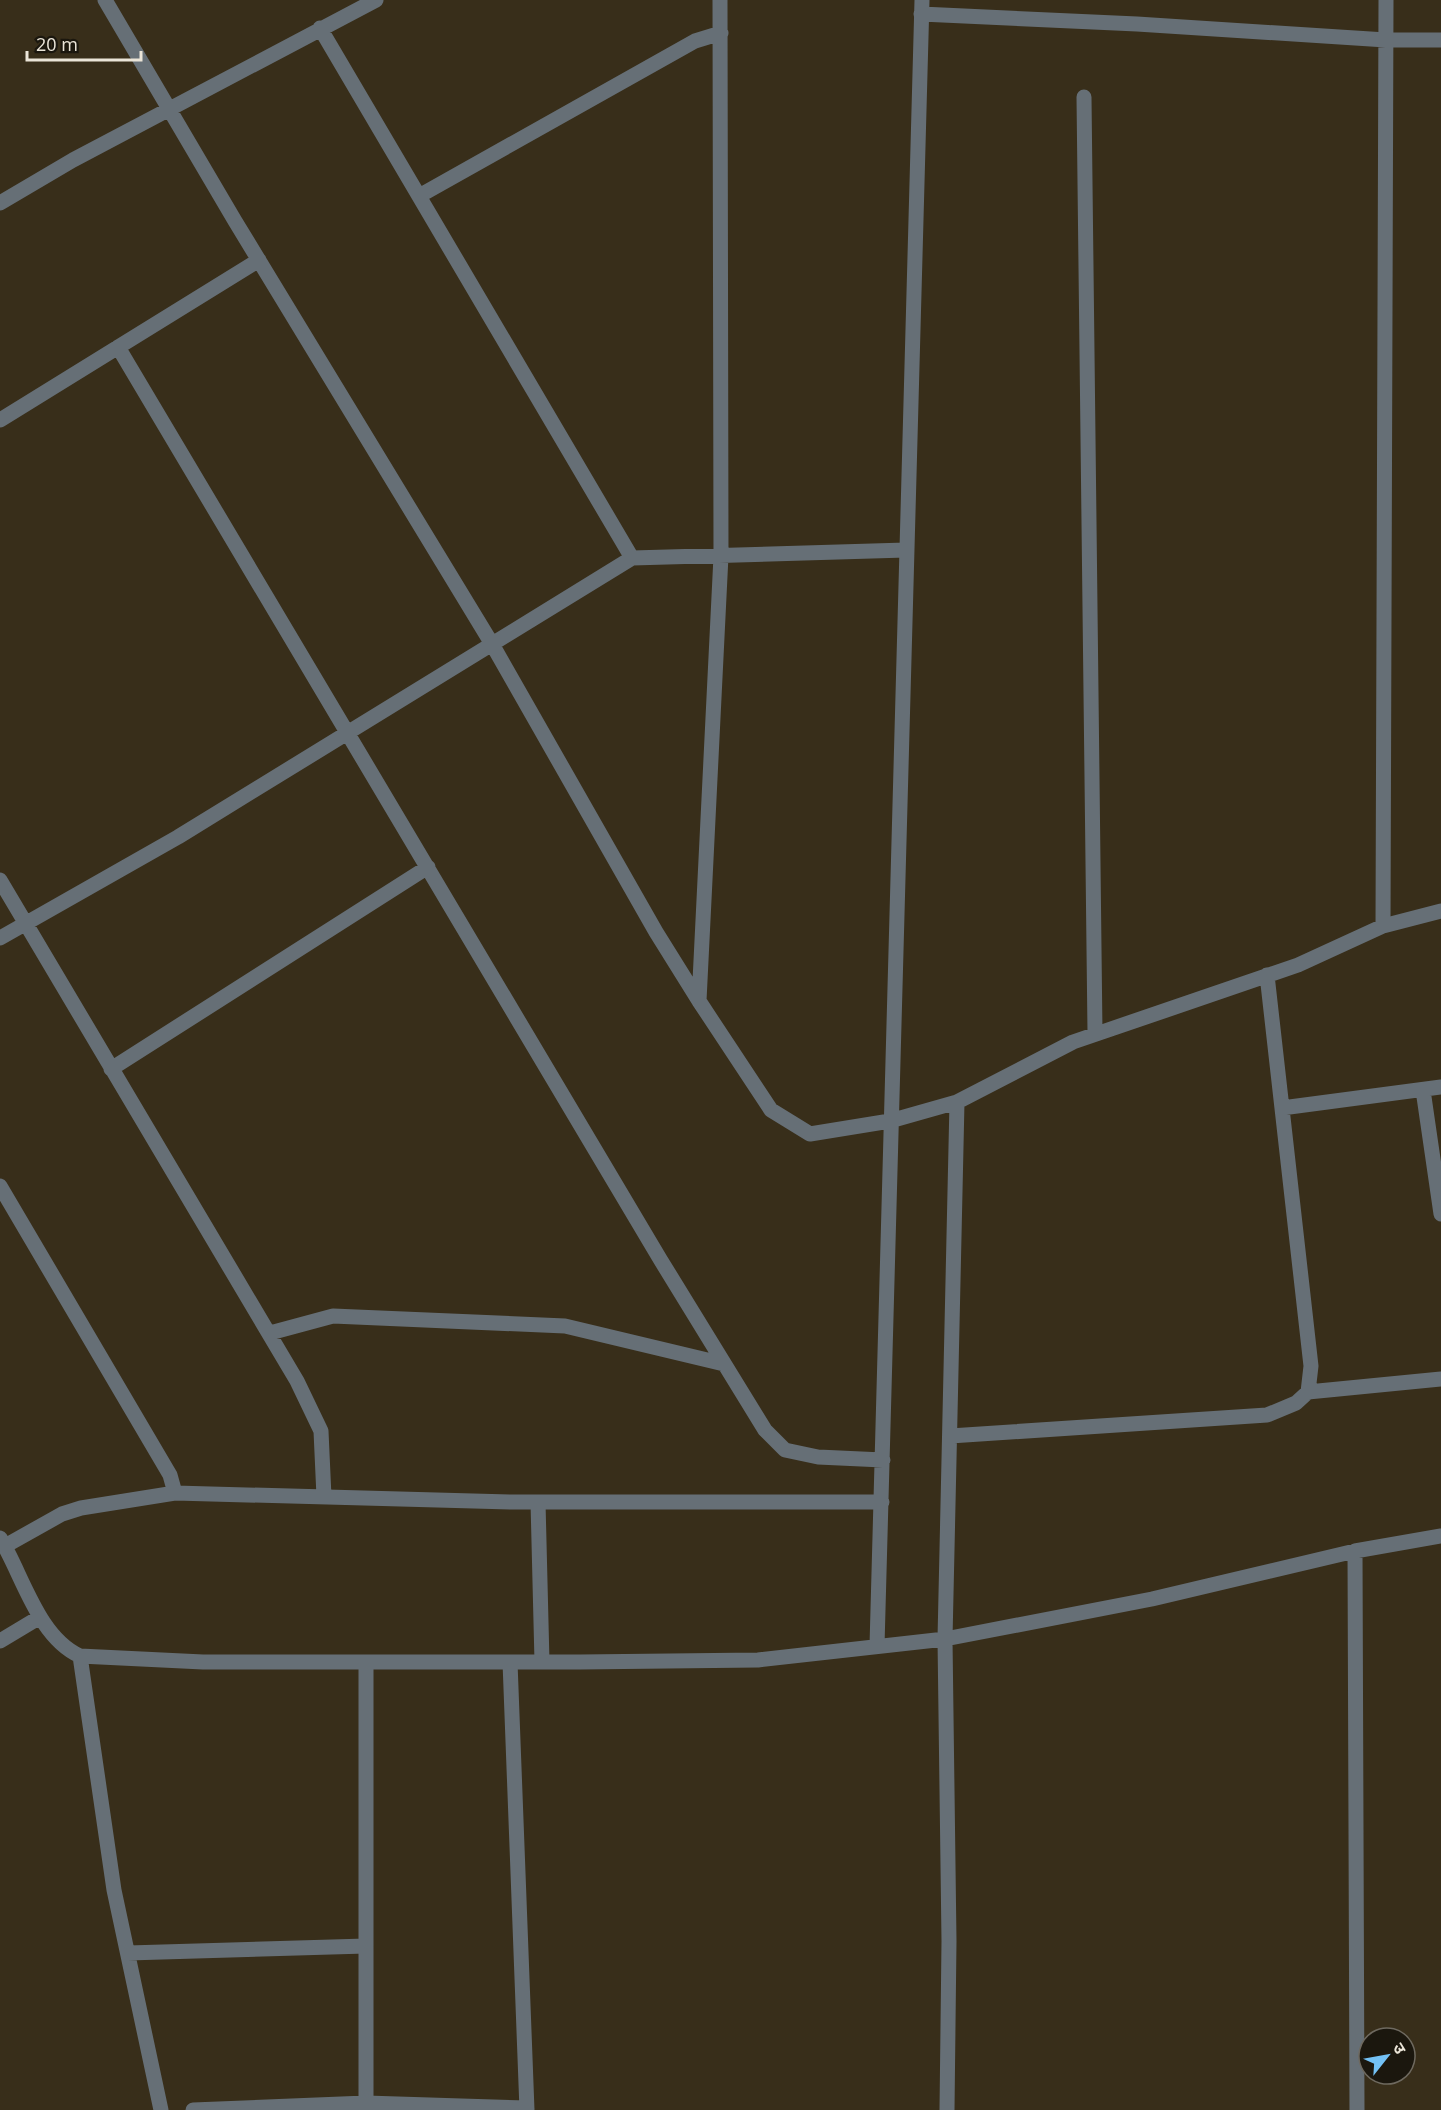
<svg xmlns="http://www.w3.org/2000/svg" width="1441" height="2110" font-family="'Open Sans','Noto Sans Devanagari',sans-serif">
  <rect width="100%" height="100%" fill="#382e1a"/>
  <g fill="none" stroke-linecap="round" stroke-linejoin="round">
    <path stroke="#666f76" stroke-width="15" d="M105 0 235 221 492 644 656 932 699 1001 771 1110 810 1134 890 1121 957 1102 1073 1042 1298 965 1383 926 1441 911
      M921 14 1137 24 1386 40H1441
      M320 28 632 558
      M1084 97 1095 1033
      M419 196 695 41 721 33
      M0 203 73 160 376 0
      M118 347 660 1259 765 1430 785 1450 818 1457 883 1460
      M0 420 259 260
      M0 880 297 1381 321 1431 324 1497
      M1383 926 1386 0
      M0 938 178 837 632 558 906 550
      M699 1001 721 556 720 0
      M111 1069 428 867
      M1423 1090 1441 1214
      M1282 1108 1441 1087
      M0 1186 170 1475 175 1493
      M270 1333 333 1316 565 1326 724 1364
      M1308 1392 1441 1379
      M950 1436 1267 1415 1296 1403 1308 1392 1311 1366 1267 975
      M538 1502 542 1662
      M0 1538C23 1576 38 1637 80 1656L203 1662H580L758 1660 945 1639 1152 1599 1355 1551 1441 1536
      M5 1546 62 1514 81 1508 175 1493 511 1502H882
      M1355 1551 1357 2110
      M0 1641 40 1617
      M877 1646 922 0
      M80 1656 114 1890 161 2110
      M510 1662 527 2110
      M128 1953 366 1946
      M193 2110 366 2103 527 2108
      M366 2110V1662
      M947 2110 949 1941 945 1639 957 1102"/>
  </g>
  <g transform="translate(1387 2056) rotate(59)"><circle r="28" fill="#1b170e" stroke="#6e695f" stroke-width="1.5"/>
  <path d="M0-4.5L10 22L0 15L-10 22Z" fill="#73c1f5"/>
  <text y="-9" font-size="16" font-weight="bold" text-anchor="middle" fill="#ebe5d8">उ</text>
  </g>
  <path d="M27 51v9h114v-9" fill="none" stroke="#ebe5d8" stroke-width="3"/>
  <text x="36" y="51" font-size="18" fill="#ebe5d8" stroke="#1b170e" stroke-width="4.5" paint-order="stroke">20 m</text>
</svg>
